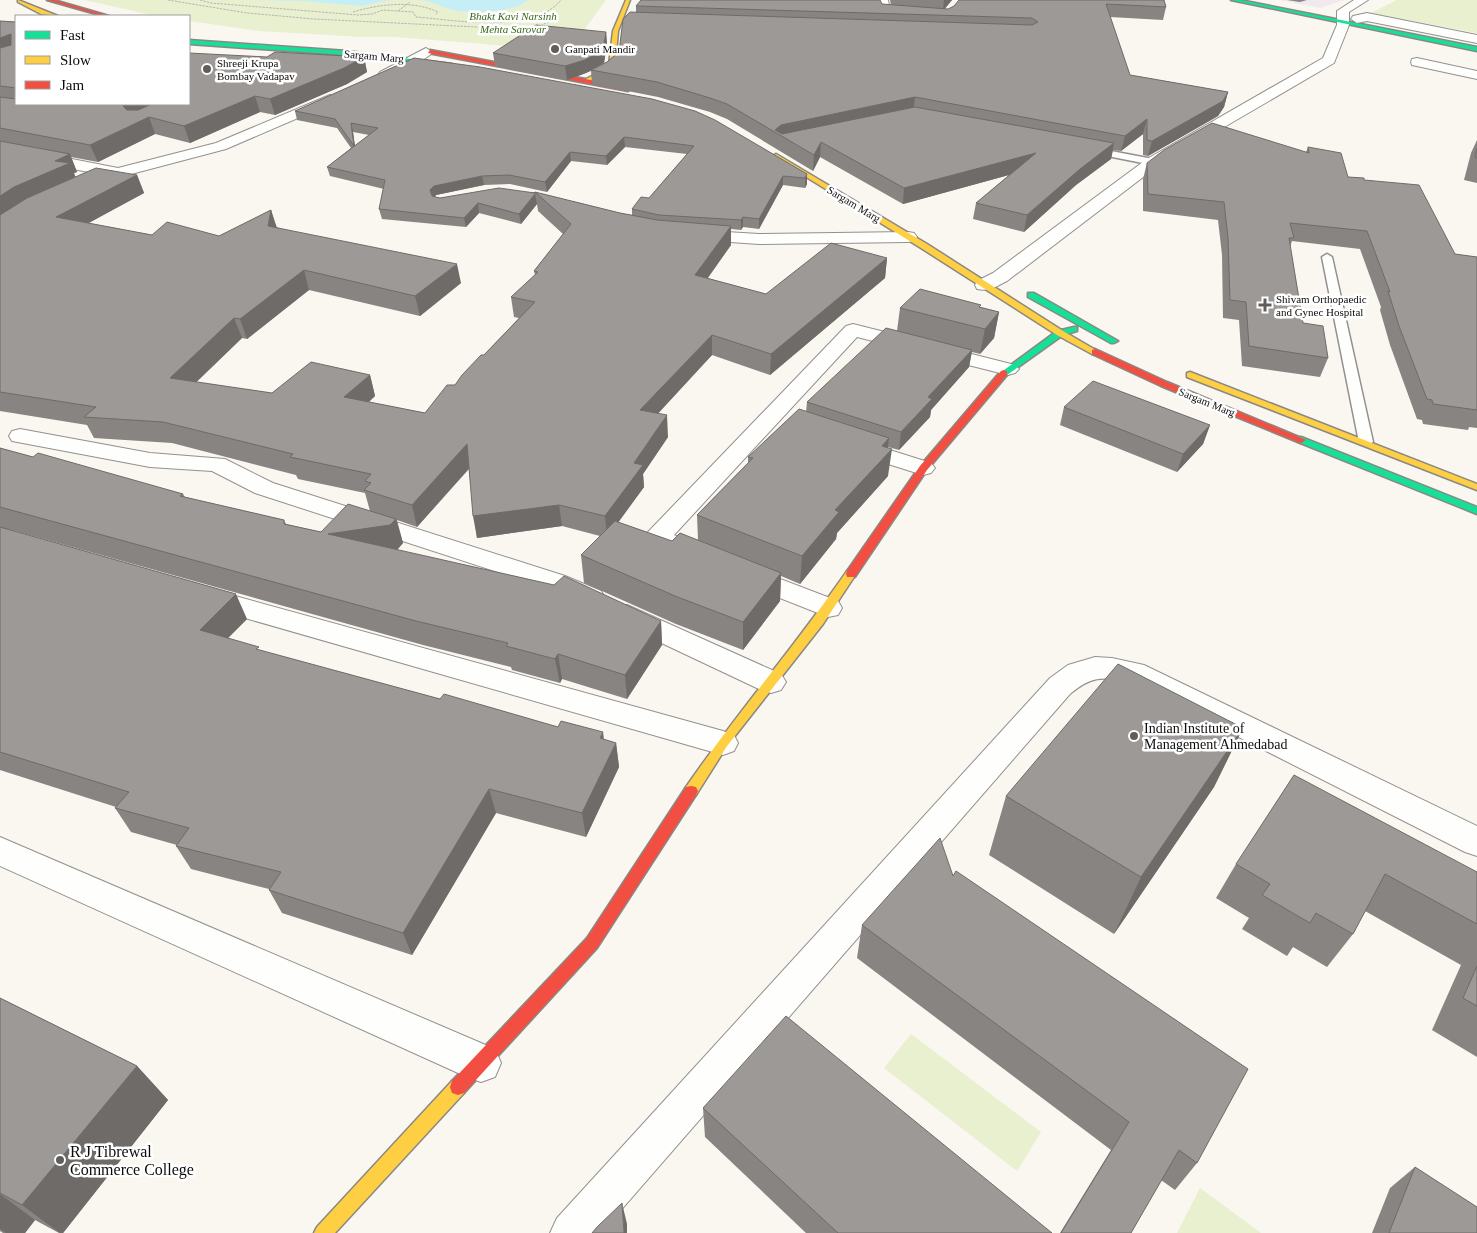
<svg xmlns="http://www.w3.org/2000/svg" width="1477" height="1233" font-family="'Times New Roman',serif">
  <rect width="100%" height="100%" fill="#faf6f0"/>
  <path fill="#f0eaee" d="M1279 0H1345L1320 8Z"/>
  <path fill="#e8f0cf" d="M85 0H606L575 42 524 47 395 37H363L259 31 189 21V16H155Z
    M1397 0H1477V33L1371 13Z
    M911 1034 1041 1132 1017 1171 884 1068Z
    M1200 1188 1261 1233H1177Z"/>
  <path fill="#c5eef6" d="M255 0H392L378 2 363 6 303 1Z
    M417 0H528C513 14 462 15 444 7 435 4 428 0 417 0Z"/>
  <g fill="none" stroke-linecap="round" stroke-linejoin="round">
    <defs>
      <path id="lane" d="M1090 147 1153 159 1158 162 1153 165 1087 152 1085 150Z
        M1327 254 1332 257 1373 442 1366 446 1359 442 1322 257Z"/>
      <path id="street" d="M876 0H888L890 10 913 11 919 15 913 19 881 15Z
        M1354 0H1368L1349 12V25L1334 63 1159 165 1007 281C997 286 989 292 977 289L975 285 977 281 993 273 1147 159 1323 58 1337 25V11Z
        M1367 13 1477 35V43L1367 21 1357 23 1351 19 1353 16Z
        M426 48 432 52 430 55 407 70 385 79 378 75 380 72Z
        M1417 58 1477 71V79L1412 65 1411 62 1412 59Z
        M330 95 335 96 337 99 335 102 226 149 116 178 92 189H80L78 186 80 183 99 174 0 155V145L118 168 216 143Z
        M693 230 759 234 908 232 914 233 917 237 914 241 908 242 759 244 687 239 684 235 687 231Z
        M853 324 1015 365 1019 369 1015 373 1008 375 857 337 674 535 699 546 703 552 699 558C685 562 652 550 644 538L648 532 846 326Z
        M20 429 150 453 225 459 273 483 565 576 601 591 605 598 601 605C582 610 563 596 547 588L255 493 212 471 150 467 12 441 9 436 12 431Z
        M855 439 931 463 935 468 931 473 923 475 847 451 843 446 847 441Z
        M746 566 838 601 842 608 838 615 828 617 737 581 733 575 737 569Z
        M206 588 723 731 734 735 738 743 734 751 723 755 196 604 193 597 196 590Z
        M627 605 781 674 786 682 781 690 771 693 761 690 617 622 613 615 617 608Z
        M1095 657 1112 658 1144 665 1477 826V856L1465 852 1128 681C1101 677 1092 676 1070 694L601 1233H550L557 1218 1050 678 1068 665Z
        M0 837 495 1049 501 1063 495 1077 481 1082 467 1077 0 866Z"/>
      <path id="fast" d="M1231 0H1240L1477 47V51Z
        M189 40 347 51 452 64 449 66 347 55 189 44Z
        M1028 293H1034L1118 341 1114 343H1111L1028 297Z
        M1074 327H1077V331L1063 335 1007 375H1001L1000 373 1057 331Z
        M1301 437 1477 507V514L1298 442V438Z"/>
      <path id="slow" d="M18 0 58 16 41 14 18 2Z
        M626 0H630L618 31 615 65C607 73 595 82 584 82V80L602 71 609 65 613 31Z
        M776 154 927 244 1063 331 1099 352 1098 354H1092L1057 335 921 248 774 157 773 156Z
        M1190 372 1477 484V490L1187 377V373Z
        M851 570 856 574 823 624 727 746 696 795 691 796 686 795 684 791 686 787C737 713 796 645 847 571Z
        M458 1079 464 1081 466 1087 464 1093 335 1233H314L317 1227 452 1081Z"/>
      <path id="jam" d="M47 0H54L109 16H103Z
        M430 50 628 87 631 89 628 91 428 53Z
        M1095 349 1167 382 1306 440 1301 443 1298 442 1161 386 1092 354V350Z
        M1004 370 1007 371V375L927 470 855 577H847L846 574 847 571 920 466 1001 371Z
        M691 786 696 787 698 791 696 795 597 948 464 1093 458 1095 452 1093 450 1087 452 1081 587 938 686 787Z"/>
    </defs>
    <use href="#lane" stroke="#93918f" stroke-width="3"/>
    <use href="#street" stroke="#93918f" stroke-width="2"/>
    <use href="#fast" stroke="#8a8885" stroke-width="3"/>
    <use href="#slow" stroke="#8a8885" stroke-width="3"/>
    <use href="#jam" stroke="#8a8885" stroke-width="3"/>
    <path stroke="#b7b6b5" stroke-width="1" stroke-dasharray="2.5 1" stroke-linecap="butt" d="M168 0 247 13 314 19 517 29 537 27 556 19 551 11
      M200 0 211 3 358 15 372 14 383 10 413 12 416 17C457 20 532 35 561 0
      M398 11 410 2
      M353 12C380 4 412 0 438 12L435 15"/>
    <use href="#lane" fill="#fefefd" fill-rule="evenodd"/>
    <use href="#street" fill="#fefefd" fill-rule="evenodd"/>
    <use href="#fast" fill="#16e098" fill-rule="evenodd"/>
    <use href="#slow" fill="#ffcf43" fill-rule="evenodd"/>
    <use href="#jam" fill="#f24e42" fill-rule="evenodd"/>
  </g>
  <path fill="#878481" fill-rule="evenodd" d="M890 0H952L945 9H948L1164 0 1166 7 1163 20 1110 17 1130 75 1228 92 1224 107 1218 116 1148 156 1143 155V134L1121 151 1113 150 1111 159 1076 185 1024 232 973 219 976 203 1009 175 903 204 820 157 813 171 727 119 710 112 658 97 592 84 591 71 586 73 567 80 495 66 493 53 606 32 607 45 604 63 597 67 607 62 619 52 636 12V6L882 4 891 5Z
    M1287 0H1307L1300 2Z
    M0 21 16 22V104H189L267 57H364L367 72 347 84 275 115 260 112 190 143 155 134 98 162 71 157 77 172 74 173 75 177 137 175 144 193 88 223 152 235 219 236 271 210 276 227 461 283 420 316 309 290 247 339 242 338 196 382 272 393 370 375 375 396 369 402 425 413 455 385 519 318 514 317 511 297 535 275 534 271 563 234 538 211 537 204 521 224 479 213 466 227 382 219 379 209 384 189 330 176 327 167 351 148 337 128 297 120 295 111 414 58 807 174V184L805 188 783 185 759 229 743 227 741 230 731 229V245L707 278 766 294 887 258 885 278 770 375 712 355 658 413 668 437 643 474 644 487 618 522 672 541 698 540 697 515 748 463V457L806 412 807 402 897 331 900 308 980 307 999 312 994 338 980 354 972 352 969 367 931 410 930 417 899 450 888 447V476L837 533 836 539 800 584 781 576 780 601 743 650 676 624 584 583 581 555 600 536 562 526 477 538 469 469 417 527 397 520 403 543 397 550 661 621 662 645 627 699 562 679 560 683 512 670 511 667 423 645 8 529 247 619 228 638 261 651 440 699 558 727 616 743 619 767 586 837 496 813 412 955 282 913 269 890V889L191 869 176 846 177 845 131 832 115 808 116 807 0 770V448L33 457 183 494 185 497 284 520 286 524 321 532 370 511 365 493 298 479 296 475 172 443 94 438 87 425 0 411ZM353 132 369 135 355 146ZM625 147 687 154 649 198 632 209V215L620 213 535 192 440 198 435 197 436 195 484 185 510 184 547 192 571 161 607 165Z
    M1477 140V183L1464 180 1471 153Z
    M1308 147 1348 177 1364 180 1455 254 1477 257V428L1469 427 1468 430 1423 424 1422 420 1417 419 1390 345 1380 310 1381 307 1360 249 1292 241 1290 247 1303 323 1328 358 1320 377 1242 366 1239 320 1223 318 1222 255 1218 220 1143 211V179L1147 163 1306 152Z
    M1064 407 1210 425 1203 444 1177 472 1060 425Z
    M1243 728 1214 787 1114 934 989 855 1006 796Z
    M1236 864 1477 872V1057L1432 1030 1461 965 1365 911 1353 934 1327 967 1293 947 1287 956 1242 929 1249 918 1216 898Z
    M953 876 1197 1163 1175 1190 1161 1180 1131 1233H1060L1111 1150 857 958 862 925Z
    M0 998 137 1066 168 1100 63 1233H59L35 1220 25 1233H3L0 1231Z
    M703 1108 1052 1233H806L705 1137Z
    M1415 1167 1477 1233H1372L1390 1188Z"/>
  <path fill="#6e6b69" d="M944 0H952L943 10Z
    M606 32 607 45 604 63 586 73 567 80 565 66Z
    M11 34 16 48 0 55V38Z
    M364 57 367 72 347 84 275 115 270 99Z
    M1228 92 1224 107 1218 116 1148 156 1152 141Z
    M255 96 260 112 190 143 184 126Z
    M915 97 913 112 787 139 775 130 781 125Z
    M124 104H163L129 123 123 106Z
    M149 117 155 134 98 162 90 145Z
    M1147 119 1143 134 1121 151 1125 136Z
    M351 123 353 132 356 155 354 146Z
    M624 137 625 147 607 165 606 156Z
    M821 142 820 157 813 171 814 155Z
    M1114 143 1111 159 1076 185 1024 232 1027 215 1080 169Z
    M570 152 571 161 547 192 545 182Z
    M1036 153 1034 168 903 204 904 188Z
    M70 154 77 172 74 173 77 181 0 220V196L55 161Z
    M807 174V184L805 188V178Z
    M137 175 144 193 65 236 56 217Z
    M482 176 484 185 436 195 432 200 430 190 434 186Z
    M783 176V185L759 229V219Z
    M535 194 537 204 521 224 519 214Z
    M478 203 479 213 466 227 464 218Z
    M271 210 277 228 268 226Z
    M743 217V227L741 230V220Z
    M731 226V245L696 295 695 275Z
    M887 258 885 278 770 375 771 354Z
    M457 264 461 283 420 316 415 296Z
    M304 270 309 290 247 339 240 319Z
    M999 312 994 338 980 354 985 329Z
    M234 318 242 338 179 399 170 378Z
    M712 335V355L642 431 640 410Z
    M972 350 969 367 931 410 930 417 899 450 901 432 928 397Z
    M370 375 375 396 350 418 344 397Z
    M667 415 668 437 643 474 644 487 607 538 605 516 634 463Z
    M1210 425 1203 444 1177 472 1183 454Z
    M889 438 887 454 892 449 888 476 837 533 836 539 800 584 802 556 882 446Z
    M467 444 471 466 417 527 412 505Z
    M559 505 562 526 477 538 473 516Z
    M396 519 403 543 397 550 328 534Z
    M781 573 780 601 743 650V622Z
    M236 594 247 619 211 655 200 630Z
    M661 621 662 645 627 699 625 675Z
    M558 654 562 679 560 683 555 659Z
    M1243 728 1214 787 1114 934 1141 877Z
    M603 732 606 756 600 738Z
    M616 743 619 767 586 837 582 813Z
    M489 789 496 813 412 955 403 933Z
    M137 1066 168 1100 63 1233H60L22 1205Z
    M0 1194 35 1220 25 1233H6L0 1229Z
    M622 1203 627 1224V1233H624Z"/>
  <path fill="#9d9996" stroke="#6e6b69" d="M641 0H880L882 4 948 9 954 6 959 0H1164L1166 7 1106 4 1130 75 1228 92 1223 101 1152 141 1147 140V119L1125 136 915 97 781 125 775 130 782 134 915 107 1114 143 1080 169 1027 215 976 203 1036 153 904 188 821 142 814 155 727 104 710 98 657 82 591 70 607 62 619 52 623 19 630 12 1032 25 1038 22 1032 18 636 6Z
    M0 21 16 22V88L0 86V48L11 45V34L0 38Z
    M536 25 606 32 603 50 585 60 565 66 493 53Z
    M275 52 364 57 344 68 270 99 255 96 184 126 149 117 90 145 0 128V97L16 99V104H124L123 106 127 110H138L152 104H189V53L267 57Z
    M414 58 480 67 652 99 695 111 715 120 807 174 805 178 783 176 759 219 743 217 741 220 659 215 632 209 641 197 649 198 694 146 624 137 606 156 570 152 545 182 509 175 482 176 434 186 430 190 432 196 440 198 499 188 535 193V194L519 214 478 203 464 218 379 209 385 180 327 167 378 128 351 123 354 146 335 119 295 111Z
    M1212 123 1309 153 1308 147 1341 153 1348 177 1364 178V180L1419 185 1455 254 1477 257V410L1433 404 1432 400 1427 399 1399 326 1388 291 1390 292 1367 231 1290 223 1294 238H1289L1303 323 1323 326 1328 358 1249 346 1246 302 1230 300 1228 238 1224 202 1148 194 1147 163 1164 150Z
    M0 141 70 154 55 161 70 163 14 187 0 196Z
    M1477 148V158L1475 157Z
    M96 168 137 175 56 217 152 235 167 222 219 236 271 210 268 226 457 264 415 296 304 270 240 319 234 318 170 378 272 393 311 362 370 375 344 397 425 413 447 385H455L462 375 481 355H484L535 302 511 297 538 272 534 271 571 224 535 192 620 213 657 220 731 226 695 275 766 294 831 243 887 258 771 354 712 335 640 410 667 415 634 463 643 465 605 516 559 505 473 516 467 444 412 505 364 490 371 483 365 481 371 474 290 457 293 454 163 422 84 417 96 407 0 392V215L27 198Z
    M920 289 981 305 979 307 999 312 985 329 900 308Z
    M886 328 972 350 928 397 932 399 901 432 807 402Z
    M1093 381 1210 425 1183 454 1064 407Z
    M799 409 889 438 882 446 892 449 835 510 839 512 802 556 697 515 753 458 748 457Z
    M0 448 33 457 38 453 183 494 180 496 284 520V524L321 532 348 504 396 519 390 525 328 534 554 585 564 576 661 621 625 675 558 654 555 659 506 646 508 643 416 621 0 507Z
    M615 521 672 541 680 533 781 573 743 622 675 596 581 555Z
    M0 527 236 594 200 630 259 647 256 649 440 699 444 694 558 727 561 721 603 732 600 738 616 743 582 813 489 789 403 933 269 890 281 872 176 846 189 828 115 808 129 792 0 752Z
    M1118 664 1243 728 1141 877 1006 796Z
    M1294 775 1477 872V924L1385 874 1353 934 1316 913 1310 923 1262 895 1270 884 1236 864Z
    M940 838 953 876 956 871 1248 1069 1197 1163 1179 1150 1131 1233H1061L1129 1122 862 925Z
    M1477 966V1006L1463 998Z
    M0 998 137 1066 22 1205 0 1193Z
    M786 1016 1052 1233H838L703 1108Z
    M1415 1167 1477 1207V1233H1389Z
    M622 1203 624 1233H592L597 1227Z"/>
  <g fill="#5f5e5c" stroke="#fff" stroke-width="2">
    <circle cx="555" cy="49" r="5"/>
    <circle cx="207" cy="69" r="5"/>
    <path d="M1262.5 297.5h5v5h5v5h-5v5h-5v-5h-5v-5h5z"/>
    <circle cx="1134" cy="736" r="5"/>
    <circle cx="60" cy="1160" r="5"/>
  </g>
  <g text-anchor="middle" dominant-baseline="central" stroke-width="5" stroke-linejoin="round" paint-order="stroke">
    <g font-size="11" font-style="italic" fill="#38661a" stroke="#fff">
      <text x="513" y="16">Bhakt Kavi Narsinh<tspan x="513" dy="13">Mehta Sarovar</tspan></text>
    </g>
    <g font-size="11" fill="#0c0c0c" stroke="#fff" text-anchor="start">
      <text x="565" y="49">Ganpati Mandir</text>
      <text x="217" y="63">Shreeji Krupa<tspan x="217" dy="13">Bombay Vadapav</tspan></text>
      <text x="1276" y="299">Shivam Orthopaedic<tspan x="1276" dy="13">and Gynec Hospital</tspan></text>
    </g>
    <g font-size="11" fill="#0c0c0c" stroke="#fff">
      <text transform="translate(374 56) rotate(5)">Sargam Marg</text>
      <text transform="translate(854 204) rotate(31)">Sargam Marg</text>
      <text transform="translate(1207 402) rotate(22)">Sargam Marg</text>
    </g>
    <g font-size="14" fill="#0c0c0c" stroke="#fff" text-anchor="start">
      <text x="1144" y="728">Indian Institute of<tspan x="1144" dy="16">Management Ahmedabad</tspan></text>
    </g>
    <g font-size="16" fill="#0c0c0c" stroke="#fff" text-anchor="start">
      <text x="70" y="1151">R J Tibrewal<tspan x="70" dy="18">Commerce College</tspan></text>
    </g>
  </g>
  <rect x="15" y="15" width="175" height="90" fill="#ffffff" stroke="#9e9e9e"/>
  <rect x="25" y="31" width="25" height="8" fill="#16e098" stroke="#9e9e9e"/>
  <text x="60" y="40" font-size="15" fill="#0c0c0c">Fast</text>
  <rect x="25" y="56" width="25" height="8" fill="#ffcf43" stroke="#9e9e9e"/>
  <text x="60" y="65" font-size="15" fill="#0c0c0c">Slow</text>
  <rect x="25" y="81" width="25" height="8" fill="#f24e42" stroke="#9e9e9e"/>
  <text x="60" y="90" font-size="15" fill="#0c0c0c">Jam</text>
</svg>
